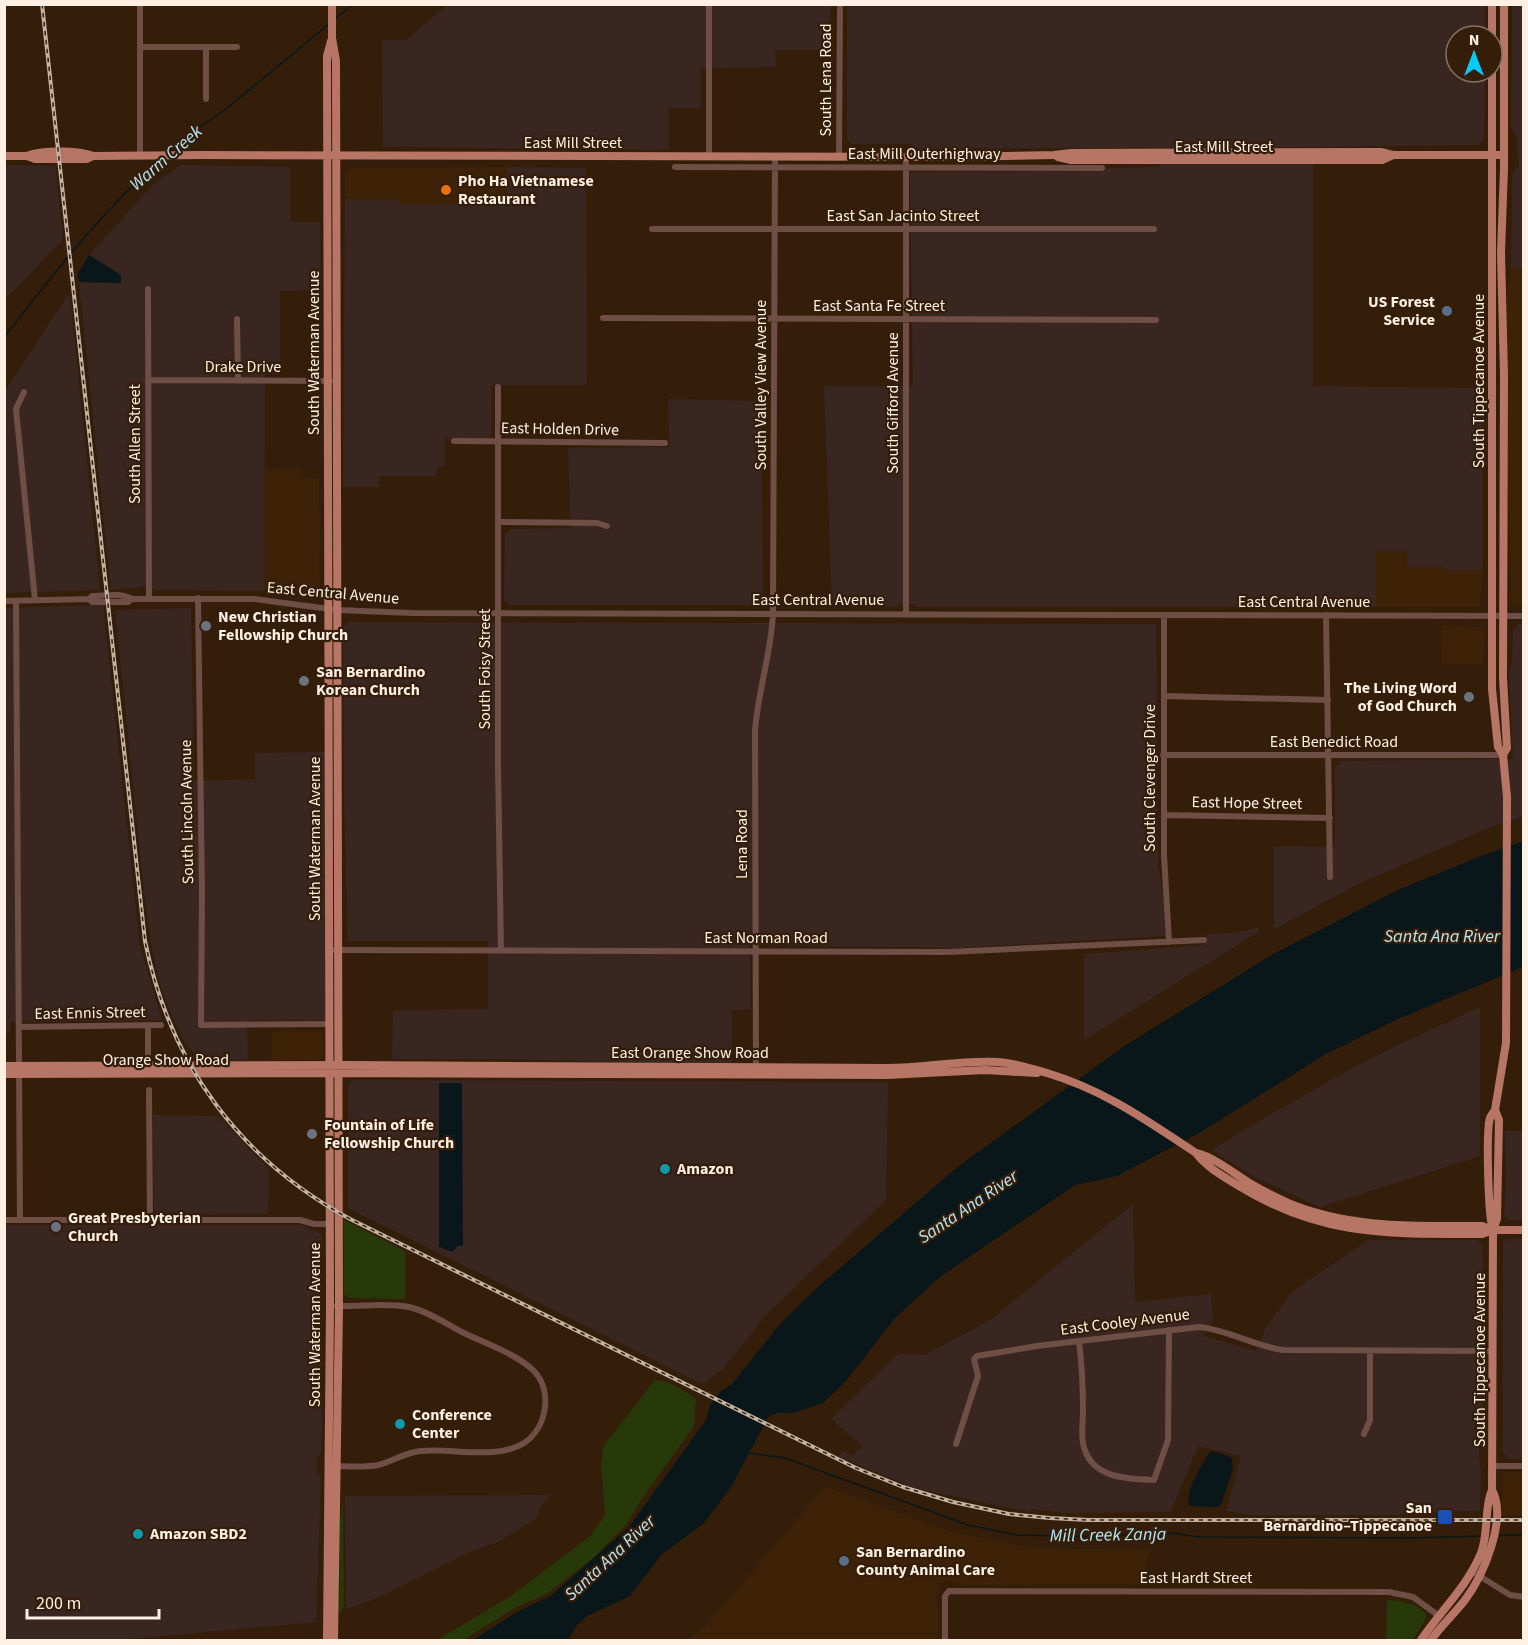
<svg xmlns="http://www.w3.org/2000/svg" width="1528" height="1645" font-family="'Source Sans 3',sans-serif">
  <rect width="100%" height="100%" fill="#341e0a"/>
  <path fill="#3d2207" d="M507 167V204H398L397 199H345V173L351 168Z
    M1523 267V606L1514 605 1509 598 1511 587 1507 450V290L1511 269Z
    M300 469 301 478H319L320 591 314 596 264 591 263 470Z
    M1376 551H1407L1408 567H1444L1445 570H1483L1480 607H1376Z
    M1442 625 1479 627 1485 632 1483 664H1441Z
    M320 1031 323 1034V1055L318 1060H272V1032Z
    M1506 1472H1523V1515L1504 1516 1502 1514 1503 1475Z
    M825 1487 956 1533 1035 1548 1150 1550 1141 1584 991 1585H964L950 1580 943 1582 937 1592 936 1597 938 1611V1640H687L706 1626Z"/>
  <path fill="#392621" d="M1523 4 1524 267 1511 269 1512 177 1514 170 1519 167 1516 135 1511 127 1512 5Z
    M447 5H830V50H775L776 67 701 68V108H669V150L383 147 382 40H406Z
    M847 5H1485V36H1456V72H1485L1484 138 1478 145 1279 147 913 149 912 144H852L847 138Z
    M1159 163H1313V386L1482 388 1483 570H1444V567H1407V551H1376V607H916L913 604H900L897 607 832 606 824 386H913L910 174 914 172 1103 171 1104 168 1159 167Z
    M5 165 55 166 63 239 5 300Z
    M180 165 290 167V222H320L321 290 280 291V374L265 375 264 591 155 590 153 588 143 587 111 590 79 282 121 283V275L89 255 153 185Z
    M507 167 586 168 587 385H492L491 438H445V466L437 467 436 476H379V487H343L345 199H398L399 204H506Z
    M67 296H70L100 590 5 593 4 393Z
    M668 399 761 401 763 597 758 605H509L504 600 505 534 511 529 571 528 568 448 669 447Z
    M103 605 140 947 162 1020 11 1022 10 1033H5L4 608Z
    M191 608 194 781 255 779V753L325 752V1020H247L248 1060 199 1059 183 1040 173 1019 160 985 152 949 144 890 115 610Z
    M347 622 1156 624 1158 866 1163 894 1165 936 956 948 750 945V1010H732V1065L507 1059H392L393 1010 488 1009V941H348L344 804 343 628Z
    M1518 624H1523V817L1493 826 1360 883 1274 929V846L1335 847V767L1341 761 1513 759 1509 675 1512 661 1513 630Z
    M1257 928 1260 931 1084 1040V954L1205 945 1207 934 1233 933Z
    M1480 1007V1156L1320 1207 1252 1176 1212 1150 1261 1120 1345 1072 1392 1048Z
    M352 1080 888 1082 886 1200 766 1315 723 1369 702 1384 348 1208V1086Z
    M153 1115 218 1116 269 1169 268 1214 160 1215 154 1210Z
    M1505 1131H1523V1220H1509L1504 1216 1506 1186Z
    M1133 1204 1135 1302 1211 1294 1213 1320 1203 1336 1256 1351 1265 1329 1292 1292 1368 1240H1477L1482 1245 1483 1264V1342L1479 1346 1480 1359 1482 1361V1409L1479 1415V1459L1481 1470 1480 1511 1409 1512 1401 1515H1248L1226 1511 1241 1456 1198 1446 1171 1512 1065 1513 1031 1509 1029 1512 915 1488 839 1457 842 1451 853 1456 862 1446 831 1419 899 1353 925 1355 990 1320Z
    M5 1225H303L322 1235V1373L320 1376 319 1390 322 1394 321 1454 317 1457V1473L321 1476 316 1622 119 1640H5Z
    M1508 1239H1523V1459H1508L1503 1452V1243Z
    M551 1495 541 1507 536 1519 498 1542 465 1554 379 1597 346 1609 345 1496Z"/>
  <path fill="#283909" d="M344 1220 405 1251V1299L348 1298 344 1294Z
    M655 1380C672 1382 683 1390 696 1399L694 1426 639 1503 627 1524 593 1558 548 1593 515 1608 463 1640H437L514 1594 591 1535 605 1515 601 1465 604 1445Z
    M343 1497 344 1607 339 1614 340 1521Z
    M1387 1600C1400 1601 1420 1603 1427 1616L1413 1640H1386Z"/>
  <path fill="#09161a" d="M89 255 121 275V283L79 282 78 274Z
    M1523 841V967L1398 1019 1326 1054 1201 1132 1117 1176 1075 1185 940 1277 895 1318 846 1381 823 1403 794 1413H777L769 1416 731 1487 704 1523 661 1555 630 1596 587 1616 577 1625 568 1640H473L517 1612 552 1595 629 1527 706 1420 710 1405 720 1392 732 1384 780 1324 818 1287 955 1169 1126 1045 1275 953 1400 889 1471 860Z
    M439 1083H462L463 1246H457L453 1252 439 1247Z
    M1213 1451 1228 1456 1232 1459 1233 1469 1221 1505 1217 1507 1190 1506 1188 1502C1189 1484 1200 1468 1209 1453Z"/>
  <g fill="none" stroke-linecap="round" stroke-linejoin="round">
    <path stroke="#09161a" stroke-width="1.5" d="M335 19 353 4
      M169 153 201 126 226 109 329 24
      M4 337C54 274 102 210 163 158
      M749 1453 785 1458 968 1525 1017 1535 1101 1537 1164 1532 1199 1537 1409 1538 1481 1536
      M1497 1535H1524"/>
    <path stroke="#6e4e45" stroke-width="6" d="M709 4V156
      M140 47H237
      M206 47V99
      M140 155V4
      M839 156 840 4
      M675 167 1102 168
      M652 229H1154
      M148 289 149 599
      M603 318 1156 320
      M237 319 238 380
      M148 380 330 381
      M498 387V767L501 950
      M24 392 16 409 35 600
      M454 441 665 443
      M498 522 597 523 607 526
      M198 598 202 894 201 1025 329 1024
      M89 599 92 596C104 596 121 592 132 599H254L337 610 412 613 1524 616
      M4 601 89 599 92 602H128L132 599
      M16 601 20 1220
      M906 614V157
      M1164 615V855L1169 942
      M1326 615 1330 877
      M1164 696 1328 700
      M1163 755H1503
      M1164 815 1330 818
      M335 950 947 952 1204 940
      M148 1026V1054
      M19 1027 161 1025
      M756 1071 755 731C758 691 771 654 773 614L775 156
      M149 1090 150 1221
      M4 1220H300L314 1224H329
      M1079 1341C1082 1365 1083 1387 1083 1411 1083 1421 1081 1433 1083 1443 1089 1478 1126 1479 1154 1480L1168 1440 1169 1330
      M1364 1434 1370 1420V1351
      M956 1444 978 1376 974 1359 977 1356 1037 1346 1199 1327C1229 1330 1254 1346 1283 1350L1493 1351
      M333 1466C347 1466 364 1468 378 1465 393 1461 406 1452 421 1451 452 1448 497 1460 524 1443 547 1428 553 1391 534 1371 517 1354 484 1343 462 1332 445 1323 427 1311 409 1307 386 1302 360 1307 336 1306
      M1493 1466H1524
      M1473 1572 1510 1595 1524 1597
      M945 1640V1596L949 1591 1389 1592 1413 1597 1439 1616"/>
    <path stroke="#b77565" stroke-width="8" d="M332 4V38L336 61 339 1307 334 1640
      M1492 4V689L1498 747 1503 755
      M4 156H27L35 159H87L93 156 203 155 958 157 1054 155 1071 153 1382 152 1393 155H1504
      M27 156C40 150 79 150 93 156
      M1058 157 1071 160H1382L1393 155
      M4 1066 347 1065 887 1068C924 1068 961 1060 997 1062 1015 1063 1030 1068 1047 1073 1104 1090 1146 1120 1196 1153 1216 1158 1233 1173 1251 1184 1263 1191 1275 1197 1288 1203 1350 1229 1416 1226 1482 1226L1493 1230H1524
      M4 1074 329 1073 887 1075 985 1070 1037 1073
      M1196 1153C1206 1167 1224 1177 1239 1186 1322 1237 1389 1234 1482 1234L1493 1230
      M1493 1230 1497 1219 1499 1120 1495 1110
      M327 1640 330 1306 327 56 331 41
      M1421 1640C1441 1610 1467 1587 1481 1553 1489 1533 1484 1506 1492 1490L1493 1230C1488 1216 1486 1131 1490 1118 1491 1115 1494 1112 1495 1110L1506 1043 1507 797 1503 755 1507 748 1503 678 1504 375 1501 253 1504 168V4
      M1431 1640C1441 1626 1454 1614 1465 1600 1483 1576 1508 1519 1492 1490"/>
    <defs>
      <path id="rail" d="M42 4 145 941C170 1065 240 1160 352 1220L856 1468 903 1487 953 1502 1009 1514 1050 1518 1088 1520H1524"/>
    </defs>
    <use href="#rail" stroke="#c4b3a4" stroke-width="4"/>
    <use href="#rail" stroke="#341e0a" stroke-width="1.5" stroke-dasharray="4.5" stroke-linecap="butt"/>
  </g>
  <circle fill="#e8710a" stroke="#341e0a" stroke-width="2" cx="446" cy="190" r="6"/>
  <g fill="#5c6f8a" stroke="#341e0a" stroke-width="2">
    <circle cx="1447" cy="311" r="6"/>
    <circle cx="844" cy="1561" r="6"/>
  </g>
  <g fill="#6b7280" stroke="#341e0a" stroke-width="2">
    <circle cx="206" cy="626" r="6"/>
    <circle cx="304" cy="681" r="6"/>
    <circle cx="1469" cy="697" r="6"/>
    <circle cx="312" cy="1134" r="6"/>
    <circle cx="56" cy="1227" r="6"/>
  </g>
  <g fill="#0f9aa8" stroke="#341e0a" stroke-width="2">
    <circle cx="665" cy="1169" r="6"/>
    <circle cx="400" cy="1424" r="6"/>
    <circle cx="138" cy="1534" r="6"/>
  </g>
  <rect fill="#1a4fb4" stroke="#341e0a" stroke-width="2" x="1437" y="1509" width="16" height="16" rx="3"/>
  <g text-anchor="middle" dominant-baseline="central" stroke-width="4.5" stroke-linejoin="round" paint-order="stroke">
    <g font-size="16" fill="#fff0e3" stroke="#341e0a">
      <text transform="translate(826 80) rotate(-90)">South Lena Road</text>
      <text x="573" y="143">East Mill Street</text>
      <text x="1224" y="147">East Mill Street</text>
      <text x="924" y="154">East Mill Outerhighway</text>
      <text x="903" y="216">East San Jacinto Street</text>
      <text x="879" y="306">East Santa Fe Street</text>
      <text transform="translate(314 353) rotate(-90)">South Waterman Avenue</text>
      <text x="243" y="367">Drake Drive</text>
      <text transform="translate(1479 381) rotate(-90)">South Tippecanoe Avenue</text>
      <text transform="translate(761 385) rotate(-90)">South Valley View Avenue</text>
      <text transform="translate(893 403) rotate(-90)">South Gifford Avenue</text>
      <text transform="translate(560 429) rotate(1)">East Holden Drive</text>
      <text transform="translate(135 444) rotate(-90)">South Allen Street</text>
      <text transform="translate(333 593) rotate(5)">East Central Avenue</text>
      <text x="818" y="600">East Central Avenue</text>
      <text x="1304" y="602">East Central Avenue</text>
      <text transform="translate(485 669) rotate(-90)">South Foisy Street</text>
      <text x="1334" y="742">East Benedict Road</text>
      <text transform="translate(1150 778) rotate(-90)">South Clevenger Drive</text>
      <text transform="translate(1247 803) rotate(1)">East Hope Street</text>
      <text transform="translate(187 812) rotate(-91)">South Lincoln Avenue</text>
      <text transform="translate(315 839) rotate(-90)">South Waterman Avenue</text>
      <text transform="translate(742 844) rotate(-90)">Lena Road</text>
      <text x="766" y="938">East Norman Road</text>
      <text transform="translate(90 1013) rotate(-1)">East Ennis Street</text>
      <text x="690" y="1053">East Orange Show Road</text>
      <text x="166" y="1060">Orange Show Road</text>
      <text transform="translate(1125 1322) rotate(-7)">East Cooley Avenue</text>
      <text transform="translate(315 1325) rotate(-90)">South Waterman Avenue</text>
      <text transform="translate(1480 1360) rotate(-90)">South Tippecanoe Avenue</text>
      <text x="1196" y="1578">East Hardt Street</text>
    </g>
    <g font-size="16" font-weight="bold" fill="#fff0e3" stroke="#341e0a" text-anchor="start">
      <text x="458" y="181">Pho Ha Vietnamese<tspan x="458" dy="18">Restaurant</tspan></text>
      <text x="1435" y="302" text-anchor="end">US Forest<tspan x="1435" dy="18">Service</tspan></text>
      <text x="218" y="617">New Christian<tspan x="218" dy="18">Fellowship Church</tspan></text>
      <text x="316" y="672">San Bernardino<tspan x="316" dy="18">Korean Church</tspan></text>
      <text x="1457" y="688" text-anchor="end">The Living Word<tspan x="1457" dy="18">of God Church</tspan></text>
      <text x="324" y="1125">Fountain of Life<tspan x="324" dy="18">Fellowship Church</tspan></text>
      <text x="677" y="1169">Amazon</text>
      <text x="68" y="1218">Great Presbyterian<tspan x="68" dy="18">Church</tspan></text>
      <text x="412" y="1415">Conference<tspan x="412" dy="18">Center</tspan></text>
      <text x="1432" y="1508" text-anchor="end">San<tspan x="1432" dy="18">Bernardino–Tippecanoe</tspan></text>
      <text x="150" y="1534">Amazon SBD2</text>
      <text x="856" y="1552">San Bernardino<tspan x="856" dy="18">County Animal Care</tspan></text>
    </g>
    <g font-size="18" font-style="italic" fill="#b6e6f4" stroke="#341e0a">
      <text transform="translate(166 158) rotate(-41)">Warm Creek</text>
      <text x="1442" y="936">Santa Ana River</text>
      <text transform="translate(968 1207) rotate(-34)">Santa Ana River</text>
      <text transform="translate(1108 1535) rotate(-1)">Mill Creek Zanja</text>
      <text transform="translate(610 1558) rotate(-43)">Santa Ana River</text>
    </g>
  </g>
  <rect width="1528" height="1645" fill="none" stroke="#fff0e3" stroke-width="12"/>
  <g transform="translate(1474 54)"><circle r="28" fill="#341e0a" stroke="#857261" stroke-width="1.5"/>
  <path d="M0-4.5L10 22L0 15L-10 22Z" fill="#00cbf8"/>
  <text y="-9" font-size="16" font-weight="bold" text-anchor="middle" fill="#fff0e3">N</text>
  </g>
  <path d="M27 1609v9h132v-9" fill="none" stroke="#fff0e3" stroke-width="3"/>
  <text x="36" y="1609" font-size="18" fill="#fff0e3" stroke="#341e0a" stroke-width="4.5" paint-order="stroke">200 m</text>
</svg>
